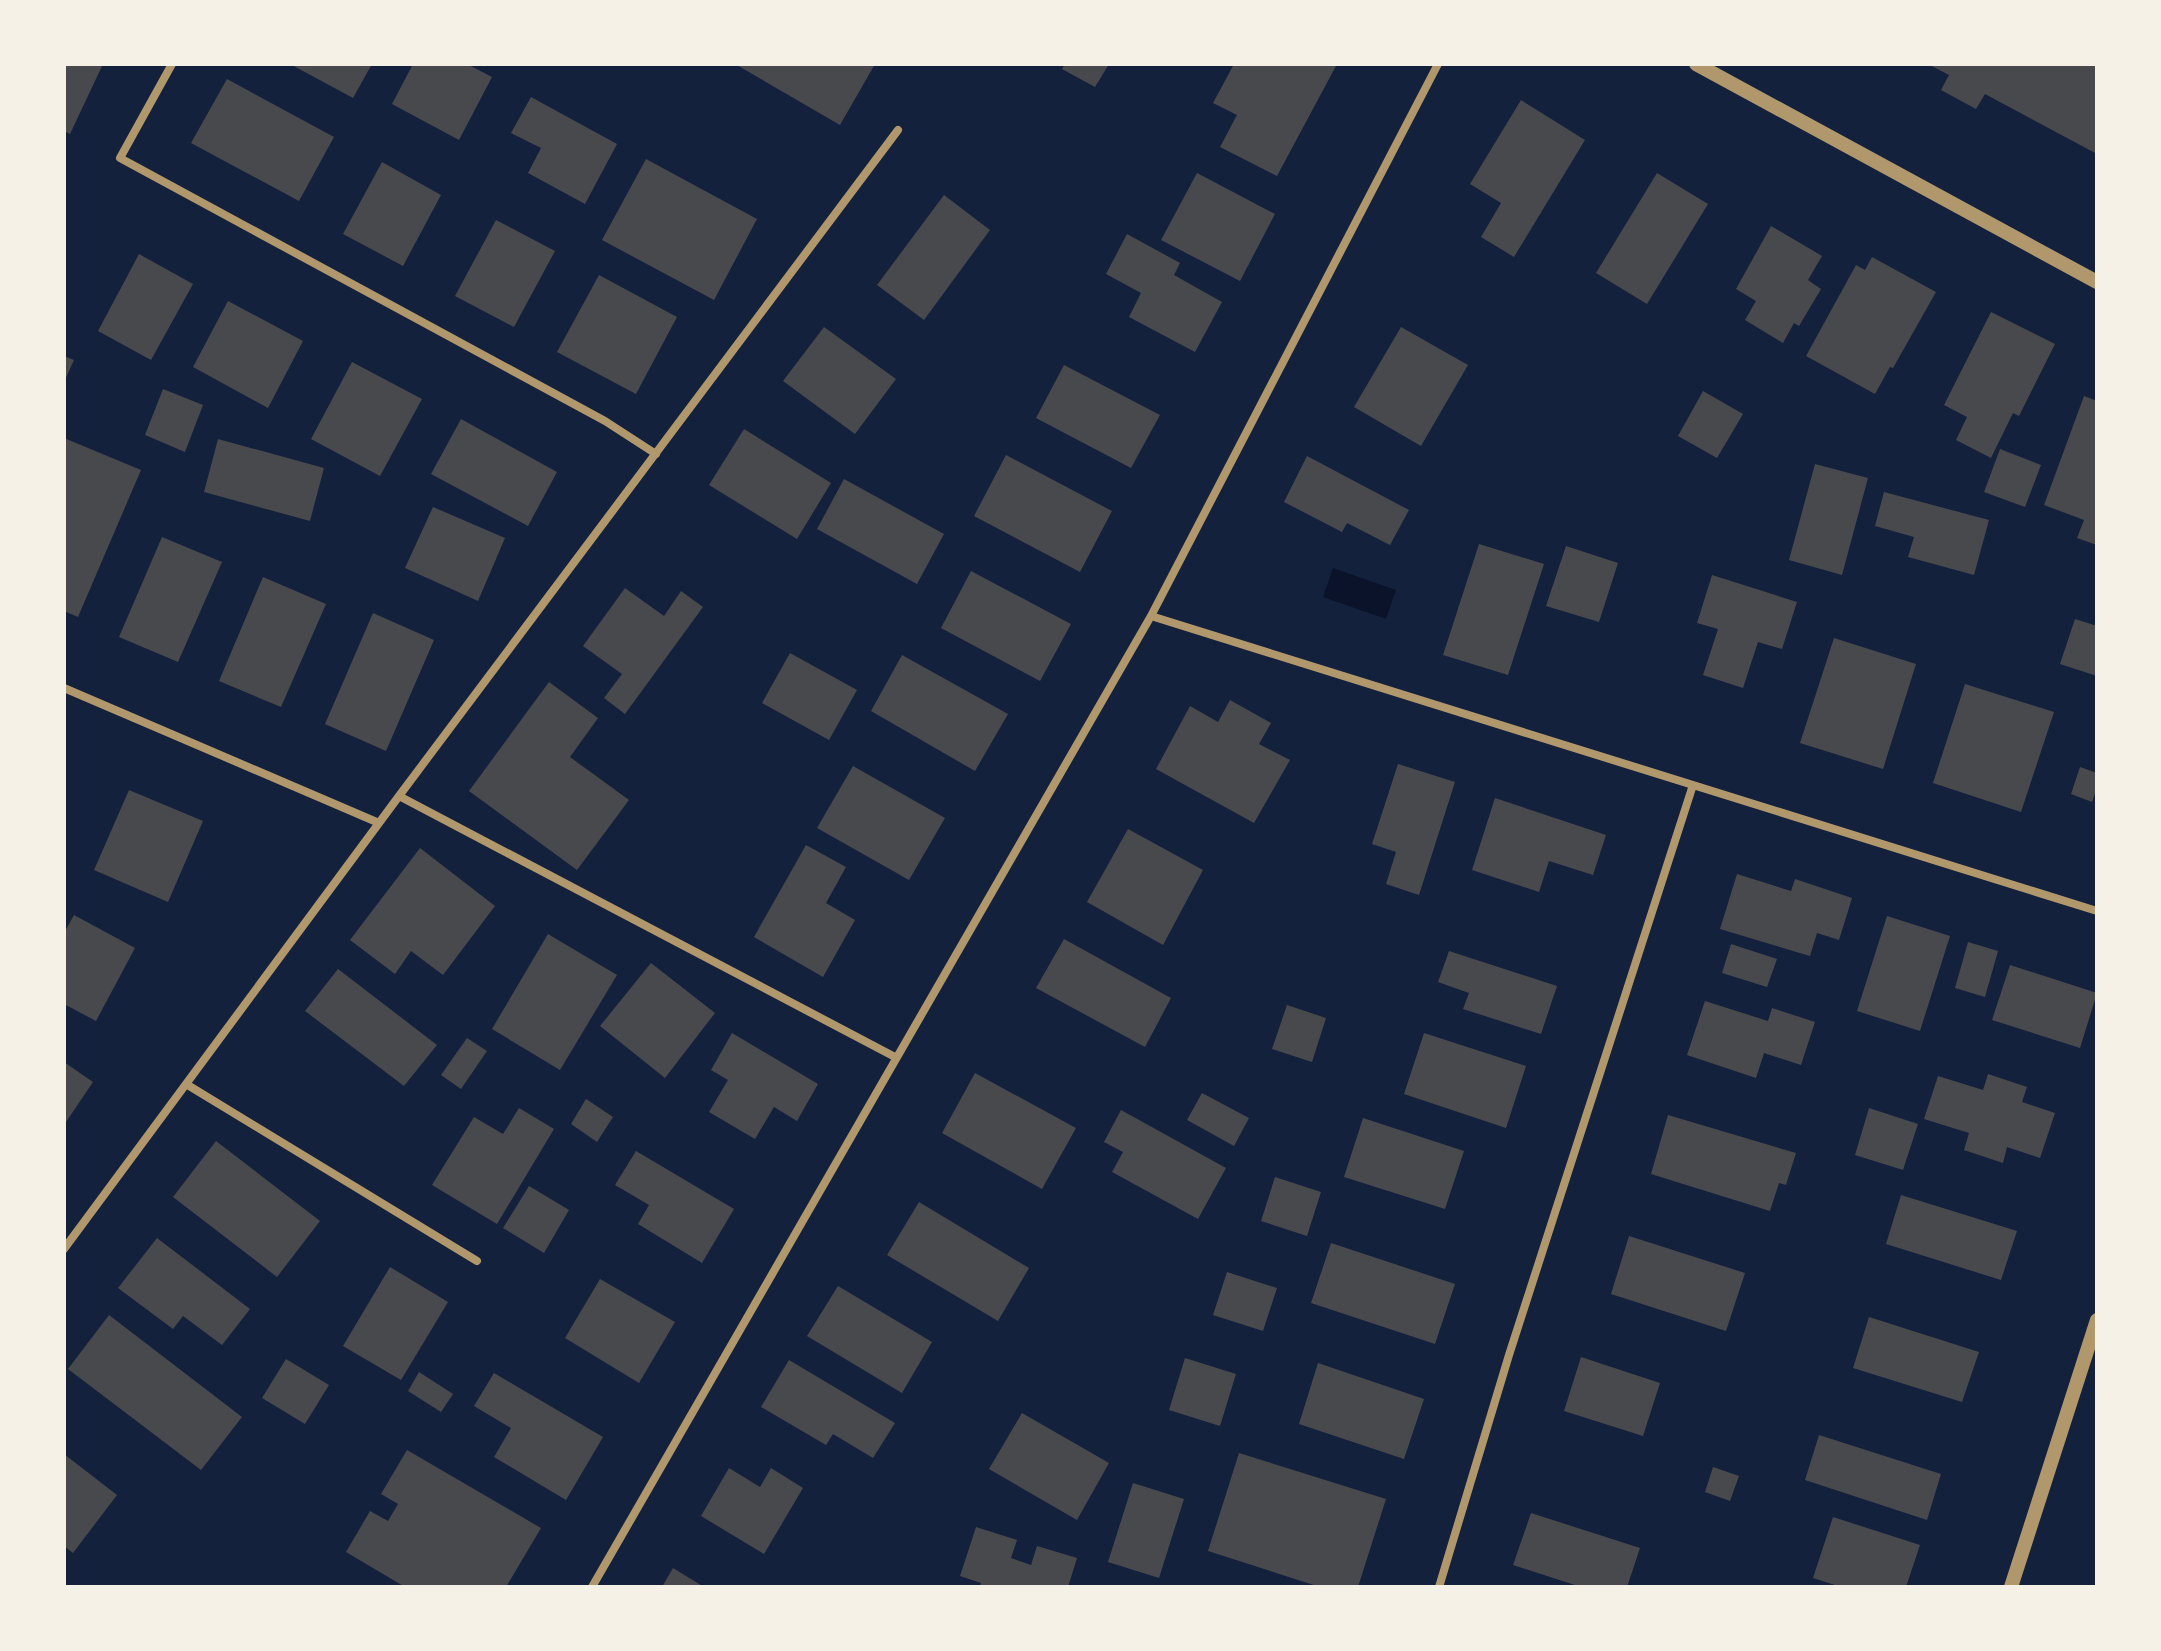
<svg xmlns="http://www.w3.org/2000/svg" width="2161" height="1651" font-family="'Golos Text',sans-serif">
  <rect width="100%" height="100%" fill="#14213d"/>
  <path fill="#0b132b" d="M1333 568 1396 590 1386 619 1323 597Z"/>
  <path fill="#48494c" d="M64 64H103L70 134 64 131Z
    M290 64H372L353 98Z
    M413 64H467L492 77 459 140 392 104Z
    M735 64H875L840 125Z
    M1065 64H1109L1095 87 1062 69Z
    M1234 64H1337L1277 176 1220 147 1237 115 1213 103Z
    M1928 64H2097V154L1985 94 1976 109 1941 90 1949 75Z
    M227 79 334 137 299 201 191 143Z
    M531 97 617 144 585 204 528 173 541 148 511 133Z
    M1521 100 1585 140 1514 257 1481 237 1501 203 1470 184Z
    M646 159 757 219 714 300 602 240Z
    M382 162 441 195 403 266 343 234Z
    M1197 173 1275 214 1240 281 1161 240Z
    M1657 173 1708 204 1647 304 1596 273Z
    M944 195 990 230 924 320 877 285Z
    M496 220 555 251 514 327 455 296Z
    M1771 226 1822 256 1808 280 1821 289 1799 326 1794 323 1783 343 1745 320 1756 301 1736 289Z
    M1127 234 1180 263 1174 275 1222 302 1195 352 1129 317 1141 293 1106 274Z
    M139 254 193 284 151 360 98 331Z
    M1872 257 1936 292 1893 368 1890 367 1875 394 1806 356 1856 265 1865 270Z
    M599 275 677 317 636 394 557 352Z
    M228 301 303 341 268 408 193 367Z
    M1991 312 2055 344 2019 416 2013 413 1991 458 1956 440 1967 417 1944 405Z
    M824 327 896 379 855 434 783 381Z
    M1401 327 1468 365 1421 446 1354 407Z
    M64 356 74 360 64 382Z
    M352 362 422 399 380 476 311 439Z
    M1064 365 1160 415 1131 468 1036 418Z
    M163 389 203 405 185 452 145 435Z
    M1703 391 1743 414 1717 458 1678 436Z
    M2084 396 2097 401V545L2077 538 2084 520 2044 505Z
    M461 419 557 472 528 526 431 474Z
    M744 429 831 483 797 539 709 485Z
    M64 438 141 470 78 617 64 611Z
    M218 439 324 468 310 521 204 492Z
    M2000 449 2041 465 2025 507 1984 492Z
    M1006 455 1112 511 1080 572 974 516Z
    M1307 456 1409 510 1390 545 1347 523 1342 532 1284 502Z
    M1815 464 1868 478 1842 575 1789 560Z
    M844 479 944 534 917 584 817 529Z
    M1884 492 1989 520 1974 575 1908 557 1914 537 1875 526Z
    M433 507 505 538 478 601 405 568Z
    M162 537 222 562 178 662 119 637Z
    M1479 544 1544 564 1508 675 1443 655Z
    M1566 546 1618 563 1599 622 1546 606Z
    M971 571 1071 624 1040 681 941 628Z
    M1712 575 1797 602 1782 649 1758 642 1743 688 1703 675 1718 629 1697 623Z
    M263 577 326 604 281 707 219 681Z
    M625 588 664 616 681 591 703 607 625 714 604 698 622 674 583 646Z
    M373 613 434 640 386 751 325 724Z
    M2075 619 2097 626V676L2060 664Z
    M1834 638 1916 664 1883 769 1800 743Z
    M790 653 857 690 829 740 762 703Z
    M902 655 1008 714 975 771 871 711Z
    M549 682 598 718 570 757 629 800 577 870 469 791Z
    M1965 684 2054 712 2021 812 1933 783Z
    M1230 700 1271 723 1259 744 1290 760 1254 823 1156 769 1190 706 1218 722Z
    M1398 764 1455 782 1419 895 1386 884 1396 852 1372 844Z
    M853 766 945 818 909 880 817 828Z
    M2080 767 2097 773V788L2092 802 2071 794Z
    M129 790 203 821 168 902 94 870Z
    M1495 798 1606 835 1593 875 1549 861 1539 892 1472 870Z
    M1128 829 1203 870 1163 945 1087 902Z
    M806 845 846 867 826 903 855 920 823 977 754 937Z
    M420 848 495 906 443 975 411 951 395 974 350 940Z
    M1737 874 1791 891 1795 879 1852 898 1839 940 1817 933 1810 956 1720 929Z
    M74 915 135 948 96 1021 64 1004V933Z
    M1887 916 1950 936 1920 1031 1857 1011Z
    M548 934 617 975 560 1070 492 1029Z
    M1064 939 1171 998 1145 1047 1036 988Z
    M1968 942 1998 951 1985 997 1955 988Z
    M1731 944 1777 959 1767 987 1722 973Z
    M1449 951 1557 986 1541 1034 1463 1009 1469 993 1438 982Z
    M651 963 715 1013 665 1078 600 1026Z
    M2010 965 2097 993 2080 1048 1992 1020Z
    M338 969 437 1045 404 1086 305 1011Z
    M1705 1001 1768 1021 1772 1008 1815 1022 1801 1065 1764 1053 1756 1078 1687 1055Z
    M1287 1005 1326 1018 1312 1062 1272 1049Z
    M732 1033 818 1084 797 1121 774 1107 755 1139 709 1112 728 1080 711 1070Z
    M1424 1033 1526 1066 1506 1128 1404 1094Z
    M467 1038 487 1051 461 1089 441 1075Z
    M64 1062 93 1082 64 1125Z
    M975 1073 1076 1128 1042 1189 942 1133Z
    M1988 1074 2027 1087 2022 1102 2055 1113 2040 1158 2007 1147 2003 1163 1964 1150 1969 1133 1924 1119 1938 1076 1983 1090Z
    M1202 1093 1249 1118 1234 1146 1187 1120Z
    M586 1099 613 1117 597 1142 571 1124Z
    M519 1108 554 1129 497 1224 432 1185 474 1117 503 1134Z
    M1869 1108 1918 1124 1903 1170 1855 1155Z
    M1121 1110 1226 1168 1198 1219 1112 1172 1123 1152 1104 1142Z
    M1668 1115 1796 1153 1786 1185 1779 1183 1770 1211 1651 1174Z
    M1363 1118 1464 1151 1445 1209 1344 1177Z
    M216 1141 320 1221 277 1277 173 1197Z
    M636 1151 734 1209 702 1263 638 1224 649 1205 615 1185Z
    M1275 1177 1321 1192 1307 1236 1261 1221Z
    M529 1186 569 1210 544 1253 503 1228Z
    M1901 1195 2017 1231 2001 1280 1886 1244Z
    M919 1202 1029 1268 998 1321 887 1255Z
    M1629 1236 1745 1273 1726 1331 1611 1294Z
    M157 1238 250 1309 222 1345 183 1316 173 1329 118 1288Z
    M1331 1243 1455 1284 1435 1344 1311 1303Z
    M390 1267 448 1302 401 1380 343 1346Z
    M1227 1272 1277 1288 1263 1331 1213 1315Z
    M600 1279 675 1322 639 1383 565 1338Z
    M838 1286 932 1342 902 1393 807 1336Z
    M109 1315 242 1417 201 1470 68 1369Z
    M1869 1317 1979 1352 1962 1402 1853 1368Z
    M1581 1357 1660 1383 1643 1436 1564 1411Z
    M1185 1358 1236 1374 1220 1426 1169 1410Z
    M286 1359 329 1385 305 1424 262 1398Z
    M789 1360 895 1423 873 1458 833 1434 826 1445 761 1407Z
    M1318 1363 1424 1399 1404 1459 1299 1424Z
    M419 1372 453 1394 441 1412 408 1391Z
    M494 1373 603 1437 566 1500 494 1457 511 1428 474 1406Z
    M1022 1413 1109 1463 1077 1520 989 1469Z
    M1819 1435 1941 1474 1927 1520 1805 1480Z
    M407 1450 541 1528 506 1587H405L346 1552 370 1511 388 1521 398 1504 381 1494Z
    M1239 1453 1386 1499 1358 1587H1320L1208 1551Z
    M64 1454 117 1495 73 1553 64 1546Z
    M1713 1467 1739 1476 1730 1501 1705 1492Z
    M729 1468 760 1487 771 1468 803 1488 764 1554 701 1516Z
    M1133 1483 1184 1499 1159 1578 1108 1562Z
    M1531 1513 1640 1548 1627 1587H1581L1513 1565Z
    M1833 1517 1920 1545 1906 1587H1841L1813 1578Z
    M976 1527 1017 1540 1011 1558 1031 1565 1037 1546 1077 1558 1068 1587H980L981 1583 960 1576Z
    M673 1568 704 1587H662Z"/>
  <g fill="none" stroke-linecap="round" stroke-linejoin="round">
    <path stroke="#b1986c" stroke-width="8" d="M172 64 120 158 605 421 656 454
      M1151 616 2097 911
      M64 688 379 823
      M399 796 895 1057
      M186 1084 477 1261
      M64 1249 399 796 898 130
      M592 1587 1151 616 1438 64
      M1439 1587 1509 1355 1693 785"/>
    <path stroke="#b1986c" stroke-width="14" d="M1696 64 2097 282
      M2011 1587 2097 1320"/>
  </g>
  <rect width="2161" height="1651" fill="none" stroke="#f6f1e7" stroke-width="132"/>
</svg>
